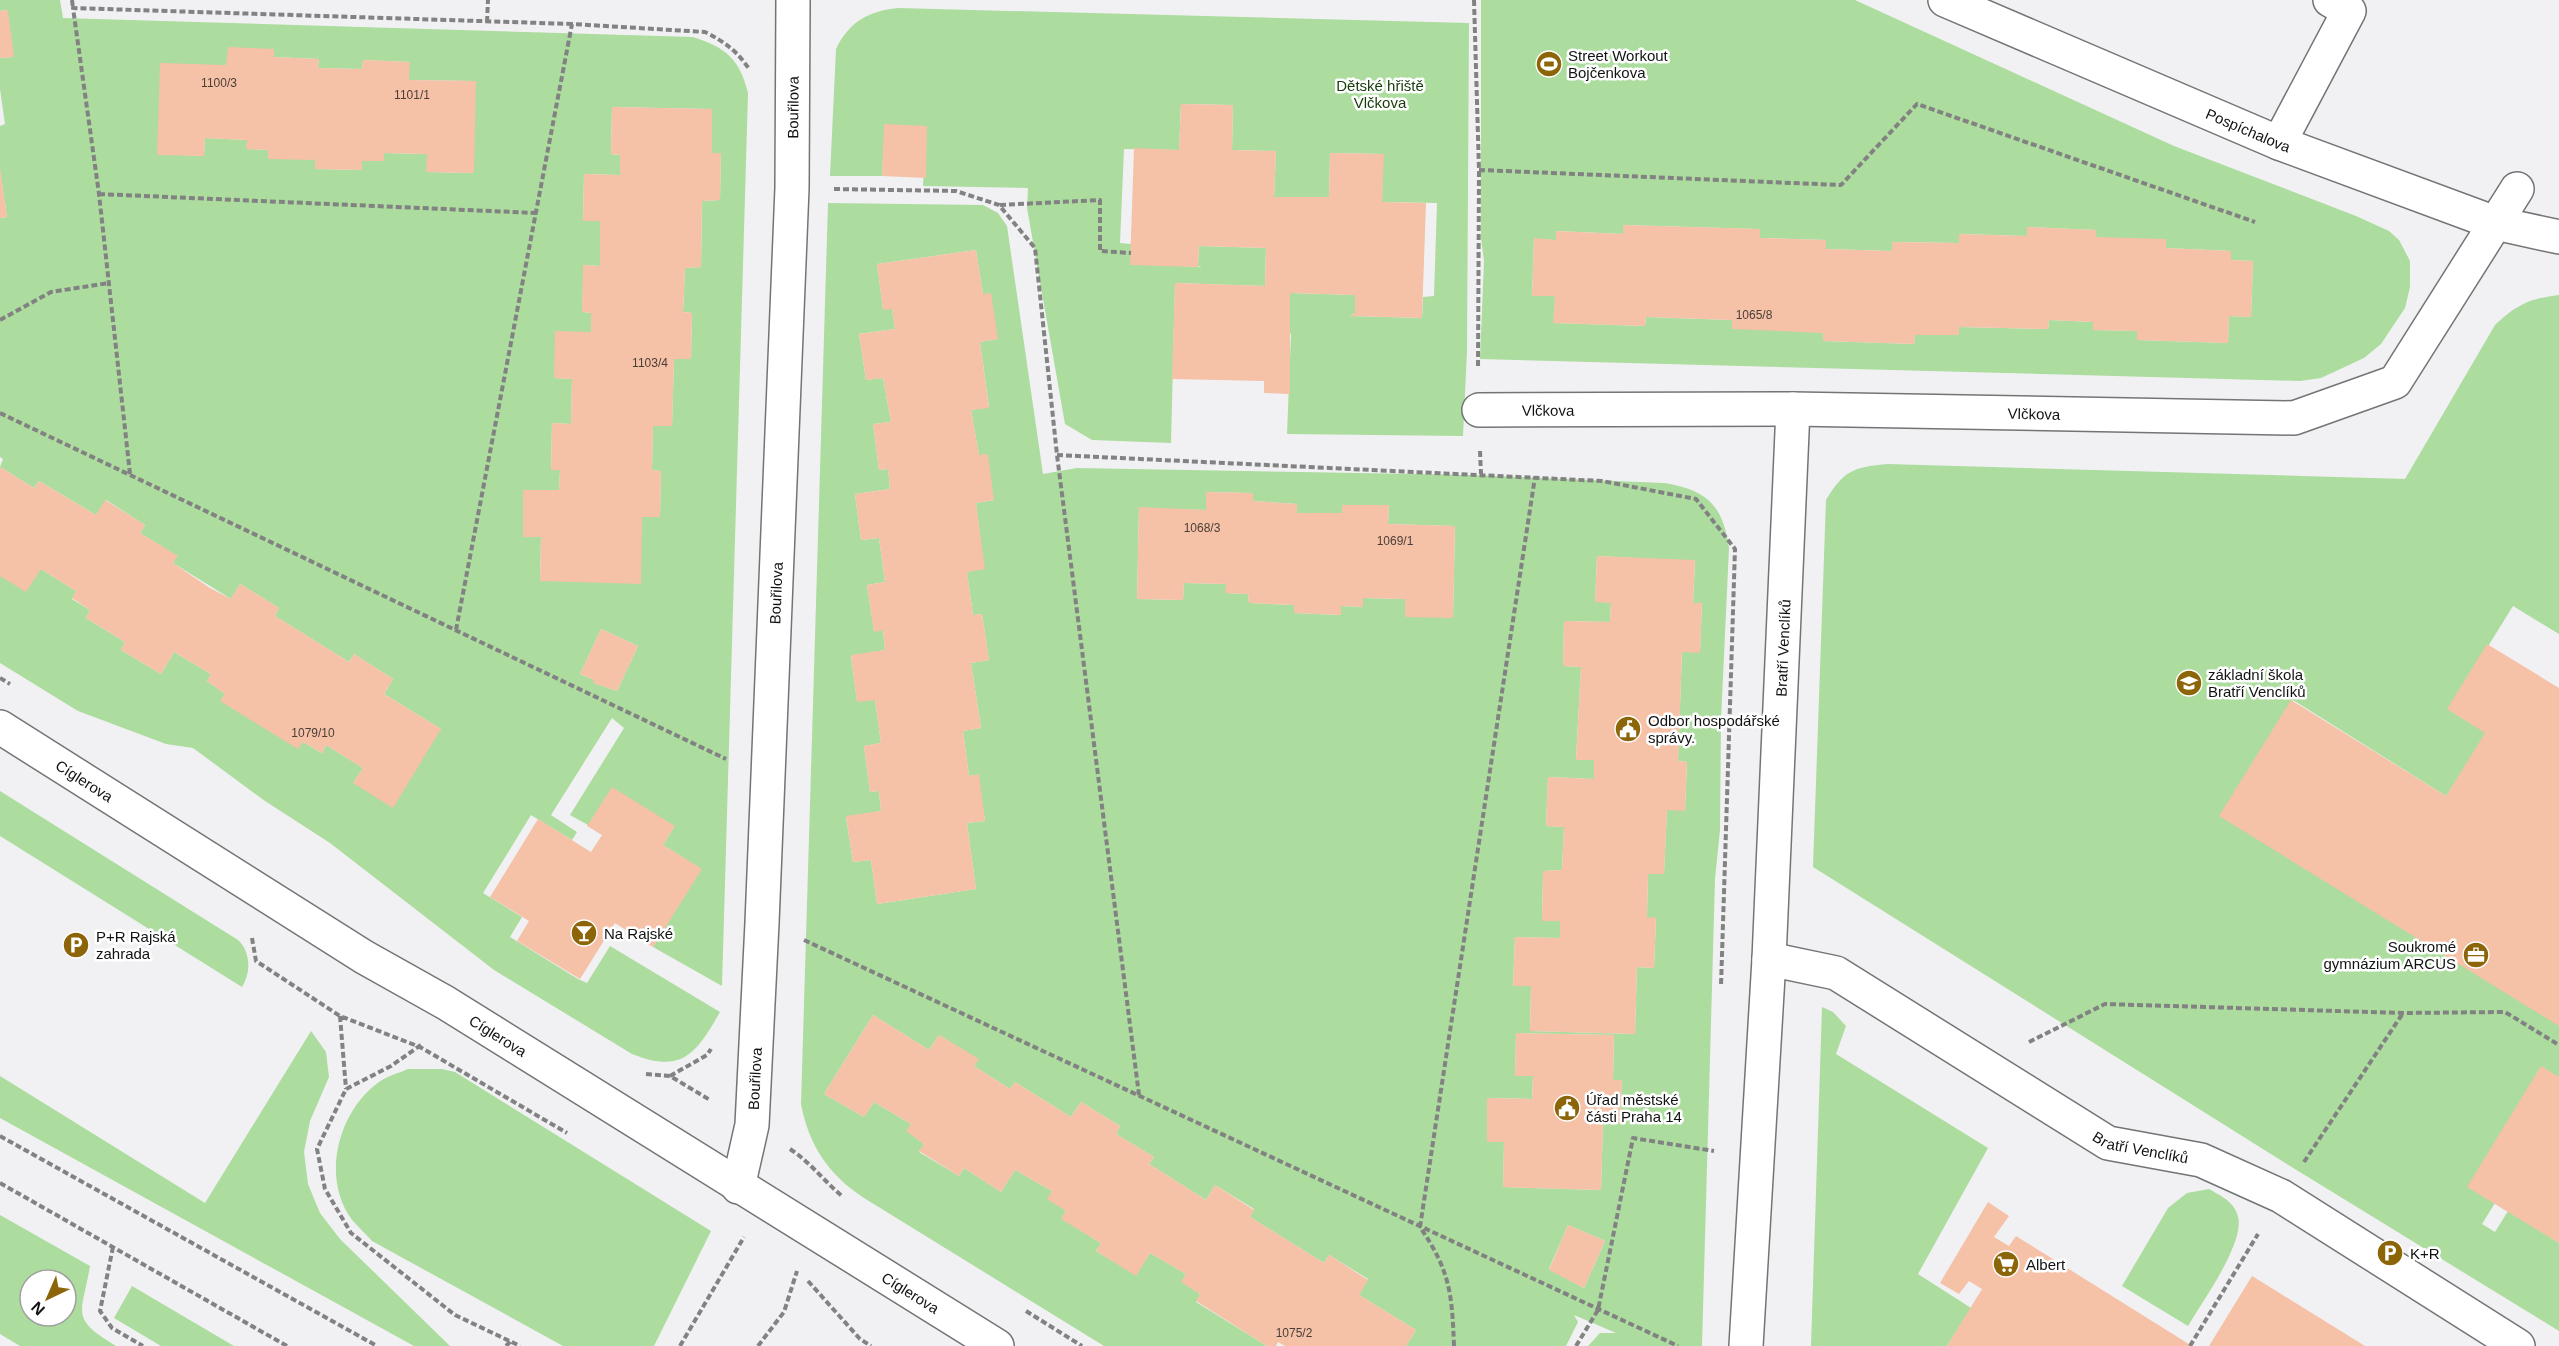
<svg xmlns="http://www.w3.org/2000/svg" width="2559" height="1346" font-family="Helvetica,sans-serif">
  <rect width="100%" height="100%" fill="#f1f1f3"/>
  <path fill="#acdc9e" fill-rule="evenodd" d="M0 0H60L63 18 693 37C725 47 740 59 748 93L722 986 653 947 701 869 663 845 674 827 588 825 570 815 624 728 612 718 551 815 577 832 572 840 531 815 483 893 522 917 510 937 578 979 587 983 610 946 720 1012C696 1054 682 1074 632 1054L494 970 330 843 265 801 193 748 166 744 78 711 0 663V576L41 569 76 591 72 599 90 610 86 618 125 642 121 650 161 674 174 652 211 674 207 681 225 694 221 700 298 748 303 742 322 753 326 745 363 768 353 783 441 729 384 694 393 679 354 654 349 662 275 616 279 608 240 584 231 599 173 563 177 556 140 533 145 525 106 500 96 515 39 481 34 488 0 467 3 459 0 457V218L7 217 0 170V126L5 124 0 89V58L13 57 7 10 0 11ZM274 49V57L319 59 318 68 362 69 363 60 409 62V80L475 81 473 173 427 172V154L384 153V161H362V170L315 169V160L268 150 247 149V140L205 138 204 156 157 154 226 65ZM612 107 712 109V153L721 154 720 200 702 201 701 267 685 268 683 312 692 313 691 359H674L672 425 653 426 652 470 661 471 660 517H642L540 581 541 537 523 490H559L560 470 551 469 552 423 571 424 572 379 554 378 591 332V313L582 312 584 265 600 266V221L583 220 584 174 620 175V155L611 154ZM601 629 638 646 617 691 594 683V680L580 674Z
    M1481 0H1855L2174 146 2356 216 2389 231 2399 240 2410 261V287L2405 308 2381 344 2364 358 2321 378 2300 381 1480 359 1484 261 1481 238ZM1624 225 1759 229 1760 238 1826 240V249L1892 251 1893 242 1959 243 1960 234 2027 236V227L2096 230V237L2166 248 2231 251V260L2253 261 2251 317 2229 316 2228 343 2137 340V331L2093 330V322L2049 320 2048 329 1959 327V335H1915L1914 344 1823 341V333L1732 320 1646 317 1645 326 1554 323 1555 296H1532L1534 239 1556 240 1557 231 1623 234Z
    M898 8 1469 23 1467 351 1463 436 1287 434 1291 334 1289 333 1290 293 1355 295V313L1350 316 1422 318 1423 297 1434 296 1437 203 1382 202 1383 154 1330 153 1329 197H1274L1276 151 1232 150 1233 105 1181 104 1179 150 1124 149 1120 243 1131 244V264L1202 267 1198 266 1199 246 1266 248 1265 286 1175 283 1171 443 1092 440 1065 424 1027 208 1028 188 923 186 926 128 885 126 882 176H830L836 49C849 22 868 11 898 8Z
    M828 203 983 205 998 213 1007 226 1043 474 1077 468 1473 475 1664 483C1707 490 1723 505 1729 548L1721 720 1720 830 1715 879 1702 1346H1588L1600 1333H1616L1574 1315 1578 1322 1566 1346H1406L1416 1330 1359 1295 1368 1279 1329 1255 1324 1263 1250 1217 1254 1209 1215 1185 1206 1200 1149 1164 1154 1157 1116 1134 1120 1126 1081 1102 1071 1117 1015 1082 1010 1089 974 1066 978 1059 939 1035 929 1050 873 1015 824 1094 864 1117 874 1102 911 1124 907 1131 924 1144 919 1152 959 1176 964 1168 1001 1192 1015 1170 1052 1191 1066 1211 1062 1219 1101 1243 1096 1251 1136 1275 1150 1253 1186 1274 1182 1282 1200 1294 1196 1302 1267 1346H1104L864 1198C829 1175 809 1146 801 1104ZM976 250 983 294 997 339 980 342 989 407 971 410 979 455 994 500 976 503 984 568 967 572 973 615 982 614 989 660 971 663 981 728 963 731 969 776 978 775 985 821 967 823 976 889 877 904 871 860 853 862 846 817 881 811 879 791 870 792 864 746 881 743 875 700 857 701 851 656 885 650 883 630 874 631 867 585 885 582 879 538 861 540 855 494 890 489 888 469 879 470 873 424 891 422 883 378 866 380 859 334 895 329 892 309H883L877 264ZM1206 492 1252 493 1253 501 1297 504V513H1342V505H1389L1388 524 1455 526 1453 617 1405 599 1363 598V607L1341 606 1340 615 1294 613V605L1249 603 1248 594 1226 593V584L1184 583 1183 600 1137 599 1139 508 1206 510ZM1597 556 1695 561 1693 603 1702 604 1700 652H1682L1678 761 1687 762 1685 810H1667L1664 874H1648L1647 918H1656L1654 968 1637 967 1635 1034 1530 1031 1531 986H1513L1515 937 1560 938V921L1542 920 1543 871 1562 870 1564 827 1546 826 1548 777 1594 779V760L1576 759 1581 667 1563 666 1564 621 1610 622 1611 603 1595 601ZM1516 1033 1614 1035 1613 1080H1622L1620 1122H1603L1601 1190 1503 1187 1504 1142H1487V1098L1532 1099 1533 1076H1515ZM1568 1225 1605 1241 1584 1288 1549 1269Z
    M2559 295V634L2513 606 2449 709 2487 733 2446 796 2293 700 2222 816 2559 1025V1077L2543 1068 2495 1203 2482 1224 2495 1232 2508 1211 2559 1243V1331L2290 1166 1813 867 1826 500C1844 470 1854 467 1888 464L2405 479 2495 325C2518 304 2529 299 2559 295Z
    M0 791 238 940C251 952 251 973 242 987L0 836Z
    M1822 1007 1833 1012 1846 1026 1836 1054 1988 1148 1918 1274 1971 1308 1947 1346H1811Z
    M311 1031 326 1052 329 1077 310 1121 304 1152 308 1184 320 1213 340 1239 450 1346H414L0 1118V1076L205 1203Z
    M408 1069H442L455 1072 711 1231 654 1346H563L372 1241C366 1234 359 1228 353 1221 320 1179 338 1111 379 1082 387 1076 399 1073 408 1069Z
    M2209 1189C2221 1196 2235 1202 2238 1217 2245 1243 2202 1302 2188 1326L2122 1286 2168 1208 2187 1193Z
    M0 1215 90 1266C82 1314 69 1318 116 1346H20L0 1334ZM30 1280H66V1316H30Z
    M132 1286 234 1346H161L114 1318Z"/>
  <path fill="#f5c1a7" d="M8 10 14 57 0 58V11Z
    M228 47 274 49V57L319 59 318 68 362 69 363 60 410 62 409 80 476 81 474 173 426 172 427 154 384 153V161H362V170L315 169V160L268 159V150L246 149 247 140 205 138 204 156 157 155 160 63 226 65Z
    M1181 104 1233 105 1232 150 1276 151 1274 197H1329L1330 153 1384 154 1382 202 1426 203 1422 318 1350 316 1355 313V295L1290 293V394L1264 393V381L1172 379 1175 283 1265 286 1266 248 1199 246 1198 267 1130 265 1134 148 1179 150Z
    M612 107 712 109V153H721L720 200 702 201 701 267 685 268 683 312 692 313 691 359H674L672 426H653L652 470 661 471 660 517H642L641 584 540 581 541 537H523V490H559L560 470H551L552 423 571 424 572 379 554 378 555 331 591 332V313L582 312 583 265 600 266V221H583L584 174 620 175V155L611 154Z
    M884 124 927 126 926 178 882 176Z
    M0 168 7 217 0 218Z
    M1623 225 1760 229V238L1826 240V249L1892 251V242L1959 243V234L2027 236V227L2096 230V237L2166 239V248L2231 251V260L2253 261 2251 317 2229 316 2228 343 2137 340V331L2093 330V322L2049 320 2048 329 1959 327V335H1915L1914 344 1823 341V333L1732 329V320L1646 317 1645 326 1553 323 1555 296H1532L1534 238 1556 240V231L1623 234Z
    M976 250 983 294 991 293 998 339 980 342 989 408 971 410 979 455 988 454 994 500 976 503 985 569 967 572 973 615 982 614 989 660 971 663 981 728 963 731 969 776 979 774 985 821 967 823 976 889 877 904 871 860 853 862 846 816 881 811 879 791 870 792 864 746 881 743 875 700 857 702 851 655 885 650 883 630 874 632 867 585 885 582 879 538 861 540 855 494 890 489 888 469 879 470 873 424 891 422 883 378 866 380 859 334 895 329 892 309 883 310 877 264Z
    M0 467 34 488 39 481 96 515 105 500 145 525 140 533 178 556 173 563 210 588 231 599 240 584 279 608 275 616 349 662 354 654 393 679 384 694 441 729 393 808 353 783 363 768 326 745 322 753 303 742 298 749 220 701 225 694 207 681 211 674 174 652 161 674 121 650 125 642 86 618 90 610 72 598 76 591 41 569 26 592 0 576Z
    M1206 492 1253 493V501L1297 504V513H1342V505H1389L1388 524 1455 526 1453 618 1405 617V599L1363 598V607L1341 606V615L1294 613V605L1249 603 1248 594 1225 593 1226 584 1184 583 1183 600 1137 599 1139 507 1206 510Z
    M1597 556 1695 560 1693 603H1702L1700 653 1682 652 1678 761 1687 762 1685 811 1667 810 1664 874H1648L1647 918 1656 917 1654 968 1637 967 1635 1034 1530 1031 1531 986H1513L1515 937 1560 938V921H1542L1543 871 1562 870 1564 827 1546 826 1548 777 1594 779V760H1576L1581 667 1563 666 1564 621 1610 622 1611 603 1595 602Z
    M601 629 638 646 617 691 593 683 594 680 580 674Z
    M2487 644 2559 688V1026L2219 816 2291 700 2446 796 2485 733 2447 709Z
    M612 787 675 826 663 845 702 869 653 947 615 923 580 979 517 941 529 921 490 897 538 819 591 852 602 835 587 826Z
    M873 1015 929 1050 939 1035 979 1059 974 1066 1010 1089 1015 1082 1071 1117 1081 1102 1120 1126 1116 1134 1154 1157 1149 1164 1206 1200 1215 1185 1254 1210 1250 1217 1324 1263 1329 1255 1368 1280 1359 1295 1416 1330 1406 1346H1285L1278 1342 1276 1346H1267L1196 1301 1200 1294 1181 1282 1186 1274 1150 1253 1136 1276 1096 1251 1101 1243 1061 1219 1066 1211 1047 1199 1052 1191 1015 1170 1001 1192 964 1168 959 1176 919 1151 924 1144 906 1131 911 1124 874 1102 864 1117 824 1094Z
    M1516 1033 1614 1035 1613 1080H1622L1620 1123 1603 1122 1601 1190 1503 1187 1504 1142H1487V1098L1532 1099 1533 1076H1515Z
    M2541 1066 2559 1077V1243L2467 1187Z
    M1988 1202 2009 1216 1994 1237 2009 1246 2016 1236 2192 1346H1947L1982 1289 1969 1281 1959 1294 1940 1283Z
    M1568 1225 1605 1241 1584 1288 1549 1270Z
    M2252 1276 2365 1346H2209Z"/>
  <g fill="none" stroke-linecap="round" stroke-linejoin="round">
    <defs>
      <g id="minor">
        <path id="s1" d="M1945 0 2279 143 2495 223 2559 237"/>
        <path d="M2279 143 2349 11 2330 0"/>
        <path id="s2" d="M1479 410 1793 409 2294 418 2395 382 2517 189"/>
        <path id="s3" d="M0 727 364 957 446 1003 997 1346"/>
        <path id="s4" d="M1769 959 1836 973 2108 1143 2201 1160 2281 1196 2518 1346"/>
        <path id="s5" d="M738 1187 752 1125 762 923 792 188 793 0"/>
        <path id="s6" d="M1746 1346 1769 959 1793 409"/>
      </g>
    </defs>
    <use href="#minor" stroke="#737476" stroke-width="36"/>
    <path stroke="#828283" stroke-width="4" stroke-dasharray="6 3" stroke-linecap="butt" d="M72 0 73 8
      M1474 0 1479 170 1478 369
      M487 22 488 0
      M1479 170 1841 185 1917 104 2255 222
      M834 189 956 191 999 205 1035 248 1057 455 1139 1095
      M99 194 536 213
      M1000 205 1100 200V251L1131 253
      M0 320 51 292 109 283
      M0 413 726 759
      M1480 451 1481 474
      M1057 455 1602 481 1696 499 1735 549 1721 986
      M130 474 99 194 73 8 572 24
      M456 630 572 24 705 32C725 42 737 51 749 69
      M0 678 10 684
      M252 938 256 961 340 1016 420 1047 567 1133
      M804 940 1678 1346
      M340 1016 346 1089
      M2029 1042 2105 1004 2403 1013 2505 1012 2559 1045
      M421 1045 391 1066 346 1089 317 1149 325 1189 351 1233 455 1315 520 1346
      M646 1074 670 1076 710 1100
      M670 1076 707 1055 711 1049
      M0 1136 377 1346
      M790 1149C810 1162 824 1181 842 1196
      M2304 1162 2403 1013
      M0 1183 287 1346
      M113 1247 100 1311 112 1328 143 1346
      M808 1281 860 1339 871 1346
      M1026 1311 1082 1346
      M506 1346 511 1341
      M680 1346 744 1237
      M758 1346 784 1312 797 1271
      M1454 1346C1452 1293 1450 1271 1420 1227L1535 477
      M1576 1346 1598 1310 1633 1138 1714 1151
      M2190 1346 2258 1234"/>
    <use href="#minor" stroke="#fff" stroke-width="33"/>
  </g>
  <defs>
    <symbol id="stadium-disc" viewBox="-11 -11 22 22"><circle r="9.5" fill="#8d6509" stroke="#fff"/><path d="M0-5a6.5 5 0 1 0 0 10a6.5 5 0 1 0 0-10ZM-3.5-1.8h7v3.6h-7Z" fill="#fff"/></symbol>
    <symbol id="school-disc" viewBox="-11 -11 22 22"><circle r="9.5" fill="#8d6509" stroke="#fff"/><path d="M0-5L7-2L0 1L-7-2ZM-4 1L0 2.5L4 1V4Q0 6-4 4Z" fill="#fff"/></symbol>
    <symbol id="civic-disc" viewBox="-11 -11 22 22"><circle r="9.5" fill="#8d6509" stroke="#fff"/><path d="M-.6-6.5H3V-4.5H.6V-3L4-1V1h2V6H-6V1h2V-1L-.6-3ZM-1.2 2.5V6h2.4V2.5Z" fill="#fff"/></symbol>
    <symbol id="bar-disc" viewBox="-11 -11 22 22"><circle r="9.5" fill="#8d6509" stroke="#fff"/><path d="M-6-5H6L.8 .8V4.5H3.5V6h-7V4.5H-.8V.8Z" fill="#fff"/></symbol>
    <symbol id="parking-disc" viewBox="-11 -11 22 22"><circle r="9.5" fill="#8d6509" stroke="#fff"/><path d="M-3.5-5.5H1a3.5 3.5 0 0 1 0 7H-1V5.5H-3.5ZM-1-3.4V-.6H.8a1.4 1.4 0 0 0 0-2.8Z" fill="#fff"/></symbol>
    <symbol id="office-disc" viewBox="-11 -11 22 22"><circle r="9.5" fill="#8d6509" stroke="#fff"/><path d="M-6-3h4V-5.5h4V-3h4V5H-6ZM-1-4.5V-3h2v-1.5ZM-6 0V1H6V0Z" fill="#fff"/></symbol>
    <symbol id="supermarket-disc" viewBox="-11 -11 22 22"><circle r="9.5" fill="#8d6509" stroke="#fff"/><path d="M-6-5.5h2.5l.6 2H6L4.5 2H-2.5L-4.4-4H-6ZM-1.5 3.2a1.3 1.3 0 1 0 .1 0ZM3 3.2a1.3 1.3 0 1 0 .1 0Z" fill="#fff"/></symbol>
  </defs>
  <g fill-rule="evenodd">
    <use href="#stadium-disc" x="1534" y="49" width="30" height="30"/>
    <use href="#school-disc" x="2174" y="668" width="30" height="30"/>
    <use href="#civic-disc" x="1613" y="714" width="30" height="30"/>
    <use href="#bar-disc" x="569" y="918" width="30" height="30"/>
    <use href="#parking-disc" x="61" y="930" width="30" height="30"/>
    <use href="#office-disc" x="2461" y="940" width="30" height="30"/>
    <use href="#civic-disc" x="1552" y="1093" width="30" height="30"/>
    <use href="#parking-disc" x="2375" y="1238" width="30" height="30"/>
    <use href="#supermarket-disc" x="1991" y="1249" width="30" height="30"/>
  </g>
  <g text-anchor="middle" dominant-baseline="central" stroke-width="5" stroke-linejoin="round" paint-order="stroke">
    <g font-size="12" fill="#4a3e37">
      <text x="219" y="83">1100/3</text>
      <text x="412" y="95">1101/1</text>
      <text x="1754" y="315">1065/8</text>
      <text x="650" y="363">1103/4</text>
      <text x="1202" y="528">1068/3</text>
      <text x="1395" y="541">1069/1</text>
      <text x="313" y="733">1079/10</text>
      <text x="1294" y="1333">1075/2</text>
    </g>
    <g font-size="15" fill="#111212" stroke="#fff" text-anchor="start">
      <text x="1568" y="55">Street Workout<tspan x="1568" dy="17">Bojčenkova</tspan></text>
      <text x="2208" y="674">základní škola<tspan x="2208" dy="17">Bratří Venclíků</tspan></text>
      <text x="1648" y="720">Odbor hospodářské<tspan x="1648" dy="17">správy.</tspan></text>
      <text x="604" y="933">Na Rajské</text>
      <text x="96" y="936">P+R Rajská<tspan x="96" dy="17">zahrada</tspan></text>
      <text x="2456" y="946" text-anchor="end">Soukromé<tspan x="2456" dy="17">gymnázium ARCUS</tspan></text>
      <text x="1586" y="1099">Úřad městské<tspan x="1586" dy="17">části Praha 14</tspan></text>
      <text x="2410" y="1253">K+R</text>
      <text x="2026" y="1264">Albert</text>
    </g>
    <g font-size="15" fill="#173b09" stroke="#fff">
      <text x="1380" y="85">Dětské hřiště<tspan x="1380" dy="17">Vlčkova</tspan></text>
    </g>
    <g font-size="15" fill="#111212" stroke="#fff">
      <text stroke="none"><textPath href="#s5" startOffset="1082">Bouřilova</textPath></text>
      <text stroke="none"><textPath href="#s1" startOffset="330">Pospíchalova</textPath></text>
      <text stroke="none"><textPath href="#s2" startOffset="69">Vlčkova</textPath></text>
      <text stroke="none"><textPath href="#s2" startOffset="555">Vlčkova</textPath></text>
      <text stroke="none"><textPath href="#s5" startOffset="596">Bouřilova</textPath></text>
      <text stroke="none"><textPath href="#s6" startOffset="699">Bratří Venclíků</textPath></text>
      <text stroke="none"><textPath href="#s3" startOffset="100">Cíglerova</textPath></text>
      <text stroke="none"><textPath href="#s3" startOffset="586">Cíglerova</textPath></text>
      <text stroke="none"><textPath href="#s5" startOffset="110">Bouřilova</textPath></text>
      <text stroke="none"><textPath href="#s4" startOffset="422">Bratří Venclíků</textPath></text>
      <text stroke="none"><textPath href="#s3" startOffset="1072">Cíglerova</textPath></text>
    </g>
  </g>
  <g transform="translate(48 1298) rotate(224)"><circle r="28" fill="#ffffff" stroke="#a0a0a0" stroke-width="1.5"/>
  <path d="M0-4.5L10 22L0 15L-10 22Z" fill="#8d6509"/>
  <text y="-9" font-size="16" font-weight="bold" text-anchor="middle" fill="#111212">N</text>
  </g>
</svg>
